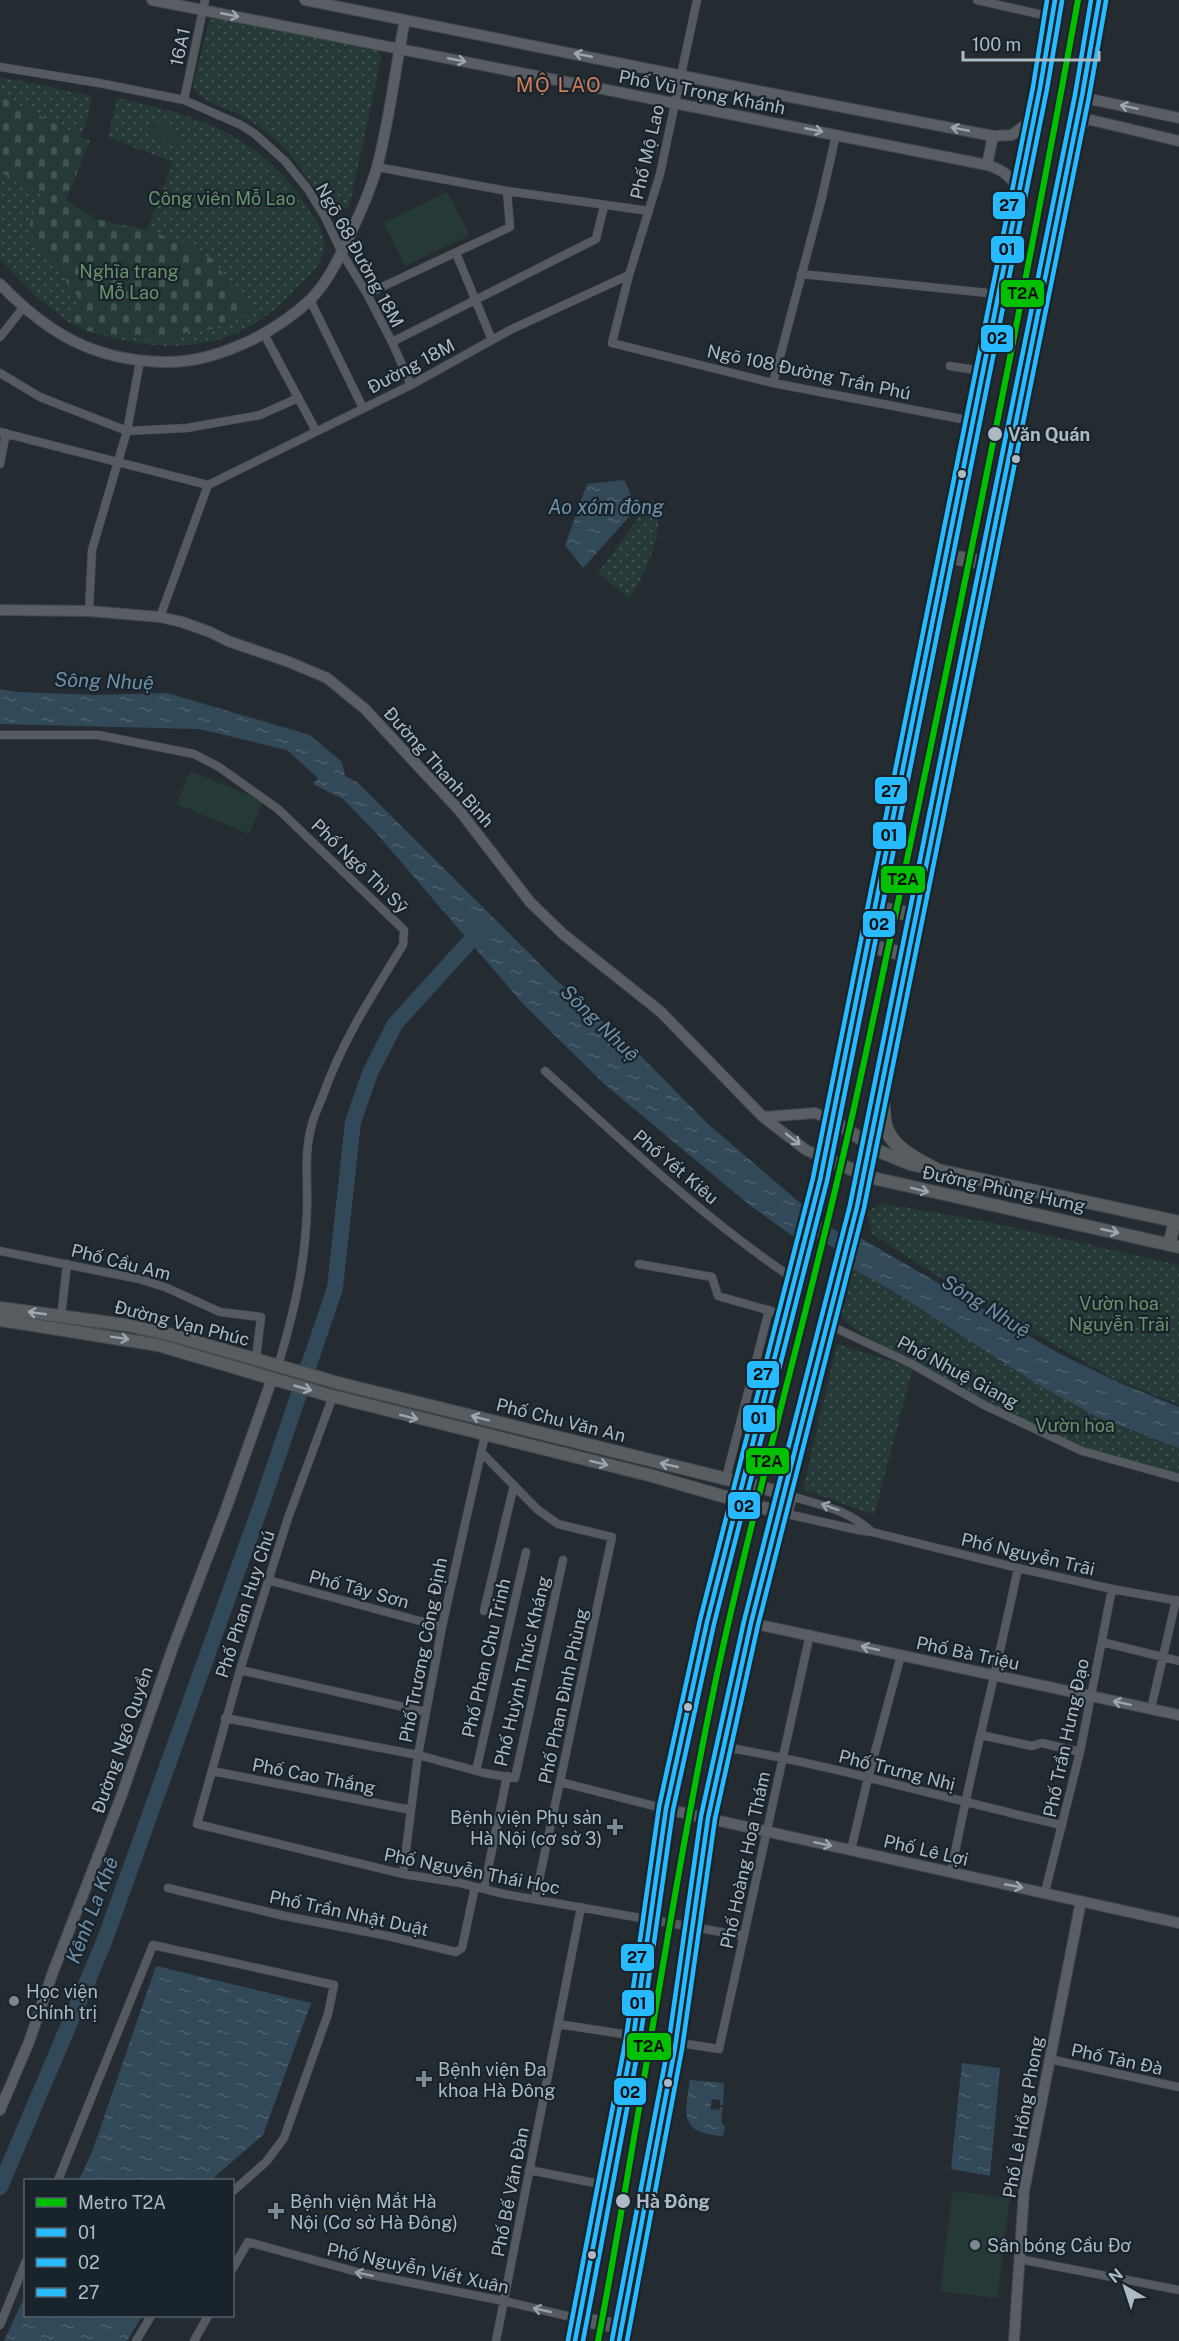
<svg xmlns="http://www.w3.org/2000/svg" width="1179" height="2341" font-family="'Public Sans',sans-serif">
  <defs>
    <pattern id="green-dots" width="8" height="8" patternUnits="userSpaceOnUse" patternTransform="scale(1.5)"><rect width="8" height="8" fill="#253937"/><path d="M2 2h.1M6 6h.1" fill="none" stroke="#425452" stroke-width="1.8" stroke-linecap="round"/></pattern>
    <pattern id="cemetery-stones" width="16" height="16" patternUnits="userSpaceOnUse" patternTransform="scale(1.5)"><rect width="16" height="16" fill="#253937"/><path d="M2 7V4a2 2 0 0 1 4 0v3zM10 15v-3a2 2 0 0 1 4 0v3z" fill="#425452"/></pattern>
    <pattern id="water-ripples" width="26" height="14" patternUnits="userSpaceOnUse" patternTransform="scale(1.5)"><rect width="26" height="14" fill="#324959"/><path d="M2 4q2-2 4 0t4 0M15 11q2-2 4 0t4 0" fill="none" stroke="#4d616f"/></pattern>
  </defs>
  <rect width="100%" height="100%" fill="#252c31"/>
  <path fill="url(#green-dots)" d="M210 17 378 50 381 59 349 208 328 210C307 173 282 138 244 117 223 105 208 107 193 87Z
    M0 77 92 96 87 120 80 137 0 96Z
    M117 98C194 114 259 134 305 204 313 217 326 233 324 249 323 265 306 278 296 289 235 355 167 355 87 331L167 342 187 332 212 329 182 242 147 230 173 162 108 137Z
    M0 172 44 195 31 218 29 232 78 297 71 324 34 295 0 259Z
    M652 499C654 505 658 512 658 517 660 542 642 580 629 599L598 573Z
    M881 1203 988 1222 1179 1265V1405L1110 1377 958 1289 872 1234 867 1212Z
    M852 1267C944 1313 1025 1386 1118 1426 1138 1434 1159 1439 1179 1446V1476L1083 1450 985 1404 857 1331C852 1326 842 1320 840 1313 834 1299 841 1276 852 1267Z
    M837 1344 913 1368 874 1515 803 1489Z"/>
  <path fill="url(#cemetery-stones)" d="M0 96 90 141 66 200 96 219 147 230 182 242 211 258 253 313 212 329 187 332 167 342 87 331 71 324 78 297 29 232 31 218 43 195 0 172Z"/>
  <path fill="#253937" d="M152 120 182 132 177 146 147 134Z
    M447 192 470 235 405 266 384 223Z
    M190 771 263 801 249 834 177 804Z
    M953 2191 1010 2198 997 2298 940 2291Z"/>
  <path fill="url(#water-ripples)" d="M624 480 637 508 583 568 565 545 587 484Z
    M0 689 17 692 94 695 167 693 310 735 342 762 345 776 357 782 554 978 637 1052 707 1123 806 1208 798 1240 747 1203 603 1083 523 1004 378 835 343 799 313 784 318 778 287 750 199 729 0 724Z
    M852 1233 1060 1354 1120 1383 1179 1407V1448L1097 1417 1037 1384 893 1291 844 1264Z
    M156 1966 311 2003 263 2135 211 2180H79L92 2152Z
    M962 2063 1000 2068 990 2176 951 2169Z
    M690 2080 724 2083 723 2105H720V2100L712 2099 710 2109 719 2110 720 2107H723L721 2122 725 2127 723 2136C680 2133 684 2116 690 2080Z
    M25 2296 26 2316H142L127 2341H4Z"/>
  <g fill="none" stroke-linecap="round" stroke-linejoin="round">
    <path stroke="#324959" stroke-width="16" d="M797 1217 860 1254
      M0 2187 104 1942 263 1500 335 1288 353 1122 370 1073 395 1024 482 928"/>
    <defs>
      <path id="street" d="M697 0 660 174 629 275 612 343 773 383 972 421
        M977 0 1052 17
        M0 67 99 83 184 100 241 125 255 134 285 161 307 188 325 217 342 253 367 294 392 342 411 385
        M184 100 205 0
        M377 167 507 191 649 211
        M456 253 492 340
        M801 274 998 294
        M367 294 510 227 507 191
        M310 300 363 408
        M264 334 316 431
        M0 337 23 308
        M392 342 596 239 604 206
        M950 366 982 371
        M0 373 40 397 127 431 187 428 260 415 298 398
        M773 383 821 201 836 135
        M0 432 208 485
        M0 464 6 433
        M208 485 411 385 510 330 629 275
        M89 611 92 550 127 431 140 361
        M160 617 208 485
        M0 735H98L194 754 219 767 278 809 404 930 403 945C372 995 341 1043 322 1098 318 1108 313 1118 311 1128 304 1155 308 1182 307 1210 305 1266 294 1312 278 1366
        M545 1071C625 1143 704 1219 794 1279
        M0 1251 139 1279 165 1287 220 1312 261 1317 256 1359
        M639 1264 712 1277 718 1296 785 1315
        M61 1317 67 1264
        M827 1324 912 1364 984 1405 1082 1451 1179 1478
        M333 1396 288 1518 240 1670 197 1824 403 1874 460 1883 504 1894 744 1936
        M481 1452 538 1510 558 1524 612 1537 535 1899
        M726 1478 769 1310
        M783 1493C818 1506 843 1506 872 1532
        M778 1512 858 1530 872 1532 1018 1568 1112 1589 1179 1601
        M788 1514 793 1496
        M268 1580 442 1627
        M484 1611 514 1485
        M1102 1642 1179 1661
        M240 1670 426 1712
        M1151 1709 1176 1600
        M225 1718 418 1755 484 1773 515 1778 563 1560
        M981 1735 1032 1746 1042 1743 1080 1752
        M724 1747C838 1766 949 1800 1062 1825
        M212 1771 411 1810
        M476 1771 526 1552
        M560 1782 666 1809
        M851 1850 868 1778 901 1655
        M951 1873C970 1771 997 1670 1018 1568
        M403 1874 418 1755 442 1627 485 1435
        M168 1888 285 1916 388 1936 456 1952 462 1948 475 1887
        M484 1889 507 1776
        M1045 1892 1080 1752 1112 1589
        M558 2024 719 2049 810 1634
        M1049 2059 1179 2087
        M529 2170 605 2185
        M58 2180 153 1945 334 1985 328 2014 284 2138 266 2162 232 2192
        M1019 2259 1179 2290
        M232 2270 248 2242 361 2273 504 2301 580 2319
        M0 2325 26 2261
        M136 2341 151 2316
        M194 2341 208 2316
        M496 2341 581 1907"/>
      <path id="secondary" d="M152 0 987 165C1001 169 1016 178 1018 194
        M305 0 738 87 993 136 1012 135 1033 119
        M1083 90 1090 99 1179 118
        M1074 134 1087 119 1179 141
        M987 165 993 136
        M0 284C47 333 93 360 162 362 196 363 224 353 254 339 273 329 294 315 310 300 327 283 338 260 348 239 359 216 370 192 377 167 390 119 395 68 405 20
        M0 610 89 611 160 617 182 622 210 632 228 641 289 662 327 678 365 709 459 810 530 902 563 934 661 1012 763 1117 806 1150 824 1158
        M763 1117 815 1113 832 1120
        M751 1623 1179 1715
        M666 1809 1179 1923
        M0 2110 29 2042 53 1972 121 1797 172 1650 226 1509 272 1379
        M1014 2341 1024 2191 1081 1901"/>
      <path id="primary" d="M832 1120 881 1152 910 1164 1179 1222
        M824 1158 873 1178 1179 1247
        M1169 1245 1175 1221
        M0 1308 126 1325 168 1334 338 1383 783 1493
        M0 1320 158 1345 328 1395 649 1475 778 1512"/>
      <path id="highway" d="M945 556 987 563
        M873 908 916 915
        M866 945 907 955
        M882 1099C884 1107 883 1116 885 1124 890 1147 916 1159 935 1169
        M580 2319 622 2327
        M575 2341 633 2039 666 1809 707 1622 820 1180 1040 88 1055 0
        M619 2341 675 2048 708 1818 751 1623 857 1207 1082 96 1099 0"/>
    </defs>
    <use href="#street" stroke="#42484c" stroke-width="9"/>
    <use href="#secondary" stroke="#42484c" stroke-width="12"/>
    <use href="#primary" stroke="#42494e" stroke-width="14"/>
    <use href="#highway" stroke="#41484d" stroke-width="15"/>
    <use href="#street" stroke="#545a5f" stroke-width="8"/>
    <use href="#secondary" stroke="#585e64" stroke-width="10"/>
    <use href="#primary" stroke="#575d61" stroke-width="12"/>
    <use href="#highway" stroke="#595d5f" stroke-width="14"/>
    <defs>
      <path id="bus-1" d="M575 2341 633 2039 666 1809 707 1622 820 1180 1040 88 1055 0
        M619 2341 675 2048 708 1818 751 1623 857 1207 1082 96 1099 0"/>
      <path id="bus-2" d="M583 2341 640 2040 673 1810 714 1624 827 1181 1047 89 1062 1
        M627 2341 682 2049 715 1819 758 1625 864 1208 1089 97 1106 1"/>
      <path id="bus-3" d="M568 2340 626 2038 659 1807 700 1620 813 1178 1033 87 1047 0
        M612 2340 668 2047 701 1816 744 1621 850 1205 1075 95 1091 0"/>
    </defs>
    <use href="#bus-1" stroke="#19232b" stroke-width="9"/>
    <use href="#bus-2" stroke="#19232b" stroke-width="9"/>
    <use href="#bus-3" stroke="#19232b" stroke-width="9"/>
    <use href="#bus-1" stroke="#27baff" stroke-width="4.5"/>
    <use href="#bus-2" stroke="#27baff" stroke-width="4.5"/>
    <use href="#bus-3" stroke="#27baff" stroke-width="4.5"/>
    <defs>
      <path id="metro-1" d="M598 2341C640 2121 670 1898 716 1679 755 1495 808 1314 849 1130 866 1056 881 981 897 907 961 605 1023 304 1078 0"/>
    </defs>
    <use href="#metro-1" stroke="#19232b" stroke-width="10"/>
    <use href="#metro-1" stroke="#00c000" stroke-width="6"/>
  </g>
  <defs><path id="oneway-shaft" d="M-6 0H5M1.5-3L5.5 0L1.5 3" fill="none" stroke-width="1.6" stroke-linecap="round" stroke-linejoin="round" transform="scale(1.5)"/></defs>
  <g stroke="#9ca7b0">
    <use href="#oneway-shaft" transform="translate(230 15) rotate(11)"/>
    <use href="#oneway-shaft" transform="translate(583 55) rotate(-169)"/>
    <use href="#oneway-shaft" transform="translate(457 60) rotate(11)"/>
    <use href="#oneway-shaft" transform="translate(1129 107) rotate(-168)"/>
    <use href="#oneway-shaft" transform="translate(960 129) rotate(-169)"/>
    <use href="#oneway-shaft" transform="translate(814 130) rotate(11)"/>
    <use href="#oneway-shaft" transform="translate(793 1139) rotate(38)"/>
    <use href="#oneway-shaft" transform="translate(870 1648) rotate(-167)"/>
    <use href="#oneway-shaft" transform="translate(1122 1703) rotate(-168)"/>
    <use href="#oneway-shaft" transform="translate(823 1844) rotate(12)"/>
    <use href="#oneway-shaft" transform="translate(1014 1886) rotate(11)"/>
  </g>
  <g stroke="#9ca7af">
    <use href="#oneway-shaft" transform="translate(920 1190) rotate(14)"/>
    <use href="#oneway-shaft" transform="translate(1110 1231) rotate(13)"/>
    <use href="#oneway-shaft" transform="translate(37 1313) rotate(-172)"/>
    <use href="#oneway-shaft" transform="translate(120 1338) rotate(9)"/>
    <use href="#oneway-shaft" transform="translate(303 1388) rotate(16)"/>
    <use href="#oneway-shaft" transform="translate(409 1417) rotate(14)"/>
    <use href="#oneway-shaft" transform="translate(480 1418) rotate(-165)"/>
    <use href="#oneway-shaft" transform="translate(599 1463) rotate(14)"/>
    <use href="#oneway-shaft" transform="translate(669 1465) rotate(-167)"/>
  </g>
  <g stroke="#97a1aa">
    <use href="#oneway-shaft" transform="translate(830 1507) rotate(-160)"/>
    <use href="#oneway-shaft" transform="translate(364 2274) rotate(-168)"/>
    <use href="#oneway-shaft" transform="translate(542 2310) rotate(-167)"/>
  </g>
  <g fill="#adb9c3" stroke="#19232b" stroke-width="2">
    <circle cx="995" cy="434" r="8"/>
    <circle cx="1016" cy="459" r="5"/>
    <circle cx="962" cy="474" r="5"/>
    <circle cx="688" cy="1707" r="5"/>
    <circle cx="668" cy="2083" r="5"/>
    <circle cx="623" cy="2201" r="8"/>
    <circle cx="592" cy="2255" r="5"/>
  </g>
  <g fill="#7d8890" stroke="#19232b" stroke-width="2">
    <path d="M612 1818h6v6h6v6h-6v6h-6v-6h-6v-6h6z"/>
    <circle cx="14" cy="2001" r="6"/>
    <path d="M421 2070h6v6h6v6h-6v6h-6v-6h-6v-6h6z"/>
    <path d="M273 2202h6v6h6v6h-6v6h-6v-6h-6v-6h6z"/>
    <circle cx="975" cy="2245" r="6"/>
  </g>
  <g text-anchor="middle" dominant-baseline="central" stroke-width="4.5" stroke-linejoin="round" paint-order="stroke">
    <g font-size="18" fill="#adb9c3" stroke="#19232b">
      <text transform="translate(180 47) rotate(-78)">16A1</text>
      <text transform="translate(702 92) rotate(11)">Phố Vũ Trọng Khánh</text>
      <text transform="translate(647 152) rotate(-77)">Phố Mộ Lao</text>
      <text transform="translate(360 255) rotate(61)">Ngõ 68 Đường 18M</text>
      <text transform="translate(411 366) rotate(-28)">Đường 18M</text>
      <text transform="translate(809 372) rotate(12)">Ngõ 108 Đường Trần Phú</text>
      <text transform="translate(439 767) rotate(48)">Đường Thanh Bình</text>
      <text transform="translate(360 866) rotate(44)">Phố Ngô Thì Sỹ</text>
      <text transform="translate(676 1167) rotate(40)">Phố Yết Kiêu</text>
      <text transform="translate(1004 1189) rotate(12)">Đường Phùng Hưng</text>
      <text transform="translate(121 1262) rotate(14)">Phố Cầu Am</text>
      <text transform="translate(182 1323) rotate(14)">Đường Vạn Phúc</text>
      <text transform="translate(958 1372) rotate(28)">Phố Nhuệ Giang</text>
      <text transform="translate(561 1420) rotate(14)">Phố Chu Văn An</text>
      <text transform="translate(1028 1554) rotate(13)">Phố Nguyễn Trãi</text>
      <text transform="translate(359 1589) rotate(15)">Phố Tây Sơn</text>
      <text transform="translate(245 1604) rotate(-72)">Phố Phan Huy Chú</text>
      <text transform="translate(423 1650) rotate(-79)">Phố Trương Công Định</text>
      <text transform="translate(968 1653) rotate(12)">Phố Bà Triệu</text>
      <text transform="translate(486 1658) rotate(-77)">Phố Phan Chu Trinh</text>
      <text transform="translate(522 1671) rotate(-77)">Phố Huỳnh Thúc Kháng</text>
      <text transform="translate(563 1696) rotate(-78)">Phố Phan Đình Phùng</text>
      <text transform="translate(1066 1738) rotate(-78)">Phố Trần Hưng Đạo</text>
      <text transform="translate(122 1740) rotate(-71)">Đường Ngô Quyền</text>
      <text transform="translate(897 1770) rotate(14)">Phố Trưng Nhị</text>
      <text transform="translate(314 1776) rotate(11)">Phố Cao Thắng</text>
      <text transform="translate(926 1850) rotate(13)">Phố Lê Lợi</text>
      <text transform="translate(745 1860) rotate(-78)">Phố Hoàng Hoa Thám</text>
      <text transform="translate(472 1871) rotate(11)">Phố Nguyễn Thái Học</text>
      <text transform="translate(349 1913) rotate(12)">Phố Trần Nhật Duật</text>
      <text transform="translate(1117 2059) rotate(12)">Phố Tản Đà</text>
      <text transform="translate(1023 2117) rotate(-80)">Phố Lê Hồng Phong</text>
      <text transform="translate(510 2192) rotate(-79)">Phố Bế Văn Đàn</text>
      <text transform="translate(418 2268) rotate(12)">Phố Nguyễn Viết Xuân</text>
    </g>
    <g font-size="18" fill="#669368" stroke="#19232b">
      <text x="222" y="198">Công viên Mỗ Lao</text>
      <text x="129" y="271">Nghĩa trang<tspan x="129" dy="21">Mỗ Lao</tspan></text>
      <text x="1119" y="1303">Vườn hoa<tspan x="1119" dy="21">Nguyễn Trãi</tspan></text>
      <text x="1075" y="1425">Vườn hoa</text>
    </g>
    <g font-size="18" font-weight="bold" fill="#adb9c3" stroke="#19232b" text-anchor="start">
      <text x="1008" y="434">Văn Quán</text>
      <text x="636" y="2201">Hà Đông</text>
    </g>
    <g font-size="18" fill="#adb9c3" stroke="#19232b" text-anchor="start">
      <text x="602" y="1817" text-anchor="end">Bệnh viện Phụ sản<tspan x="602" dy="21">Hà Nội (cơ sở 3)</tspan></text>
      <text x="26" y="1991">Học viện<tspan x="26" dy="21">Chính trị</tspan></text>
      <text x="438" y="2069">Bệnh viện Đa<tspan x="438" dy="21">khoa Hà Đông</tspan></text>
      <text x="290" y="2201">Bệnh viện Mắt Hà<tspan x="290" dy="21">Nội (Cơ sở Hà Đông)</tspan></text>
      <text x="987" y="2245">Sân bóng Cầu Đơ</text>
    </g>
    <g font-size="20" letter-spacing="1.5" fill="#d07b5b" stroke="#19232b">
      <text x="559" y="85">MỘ LAO</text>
    </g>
    <g font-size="20" font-style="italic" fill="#6e90a7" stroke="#19232b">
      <text x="606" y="507">Ao xóm đông</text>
      <text transform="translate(104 681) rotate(2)">Sông Nhuệ</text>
      <text transform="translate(600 1023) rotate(44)">Sông Nhuệ</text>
      <text transform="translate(986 1306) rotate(32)">Sông Nhuệ</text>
      <text transform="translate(92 1910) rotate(-69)">Kênh La Khê</text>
    </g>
  </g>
  <g stroke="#19232b" stroke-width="2">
    <rect x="992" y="191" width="34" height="29" rx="6" fill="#27baff"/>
    <rect x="990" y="235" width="35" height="29" rx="6" fill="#27baff"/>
    <rect x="1000" y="279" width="45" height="29" rx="6" fill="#00c000"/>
    <rect x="980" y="324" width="34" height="29" rx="6" fill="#27baff"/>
    <rect x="874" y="776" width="34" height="29" rx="6" fill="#27baff"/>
    <rect x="872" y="821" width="35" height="29" rx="6" fill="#27baff"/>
    <rect x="880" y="865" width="46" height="29" rx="6" fill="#00c000"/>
    <rect x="862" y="910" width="34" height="28" rx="6" fill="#27baff"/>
    <rect x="746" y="1360" width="34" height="29" rx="6" fill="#27baff"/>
    <rect x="742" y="1404" width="34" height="29" rx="6" fill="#27baff"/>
    <rect x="745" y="1447" width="45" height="28" rx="6" fill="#00c000"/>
    <rect x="727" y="1491" width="34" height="29" rx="6" fill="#27baff"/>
    <rect x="620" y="1943" width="35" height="29" rx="6" fill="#27baff"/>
    <rect x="621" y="1989" width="34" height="28" rx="6" fill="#27baff"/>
    <rect x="626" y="2032" width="46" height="29" rx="6" fill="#00c000"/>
    <rect x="613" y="2077" width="34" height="29" rx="6" fill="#27baff"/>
  </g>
  <g font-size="16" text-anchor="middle" font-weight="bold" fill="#111">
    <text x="1009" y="211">27</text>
    <text x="1007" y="255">01</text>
    <text x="1023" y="299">T2A</text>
    <text x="997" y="344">02</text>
    <text x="891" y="797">27</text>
    <text x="889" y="841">01</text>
    <text x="903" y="885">T2A</text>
    <text x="879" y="930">02</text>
    <text x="763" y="1380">27</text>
    <text x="759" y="1424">01</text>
    <text x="767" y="1467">T2A</text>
    <text x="744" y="1512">02</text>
    <text x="637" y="1963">27</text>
    <text x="638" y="2009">01</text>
    <text x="649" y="2052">T2A</text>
    <text x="630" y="2098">02</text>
  </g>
  <rect x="24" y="2179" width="210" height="138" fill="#19232b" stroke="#545f68" stroke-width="1.5"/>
  <rect x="36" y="2198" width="30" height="9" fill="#00c000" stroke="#545f68" stroke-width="1.5"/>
  <text x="78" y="2209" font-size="18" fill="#adb9c3">Metro T2A</text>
  <rect x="36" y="2228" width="30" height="9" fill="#27baff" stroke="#545f68" stroke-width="1.5"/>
  <text x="78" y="2239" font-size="18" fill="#adb9c3">01</text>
  <rect x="36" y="2258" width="30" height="9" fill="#27baff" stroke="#545f68" stroke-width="1.5"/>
  <text x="78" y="2269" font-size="18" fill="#adb9c3">02</text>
  <rect x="36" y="2288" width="30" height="9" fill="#27baff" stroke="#545f68" stroke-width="1.5"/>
  <text x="78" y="2299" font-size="18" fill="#adb9c3">27</text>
  <g transform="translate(1125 2287) rotate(321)" stroke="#19232b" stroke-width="4.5" paint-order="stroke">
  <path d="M0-4.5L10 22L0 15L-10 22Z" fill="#adb9c3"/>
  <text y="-9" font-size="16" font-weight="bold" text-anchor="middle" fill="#adb9c3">N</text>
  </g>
  <path d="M963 51v9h136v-9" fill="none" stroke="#adb9c3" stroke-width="3"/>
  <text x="972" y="51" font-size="18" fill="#adb9c3" stroke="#19232b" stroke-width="4.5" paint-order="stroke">100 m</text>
</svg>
